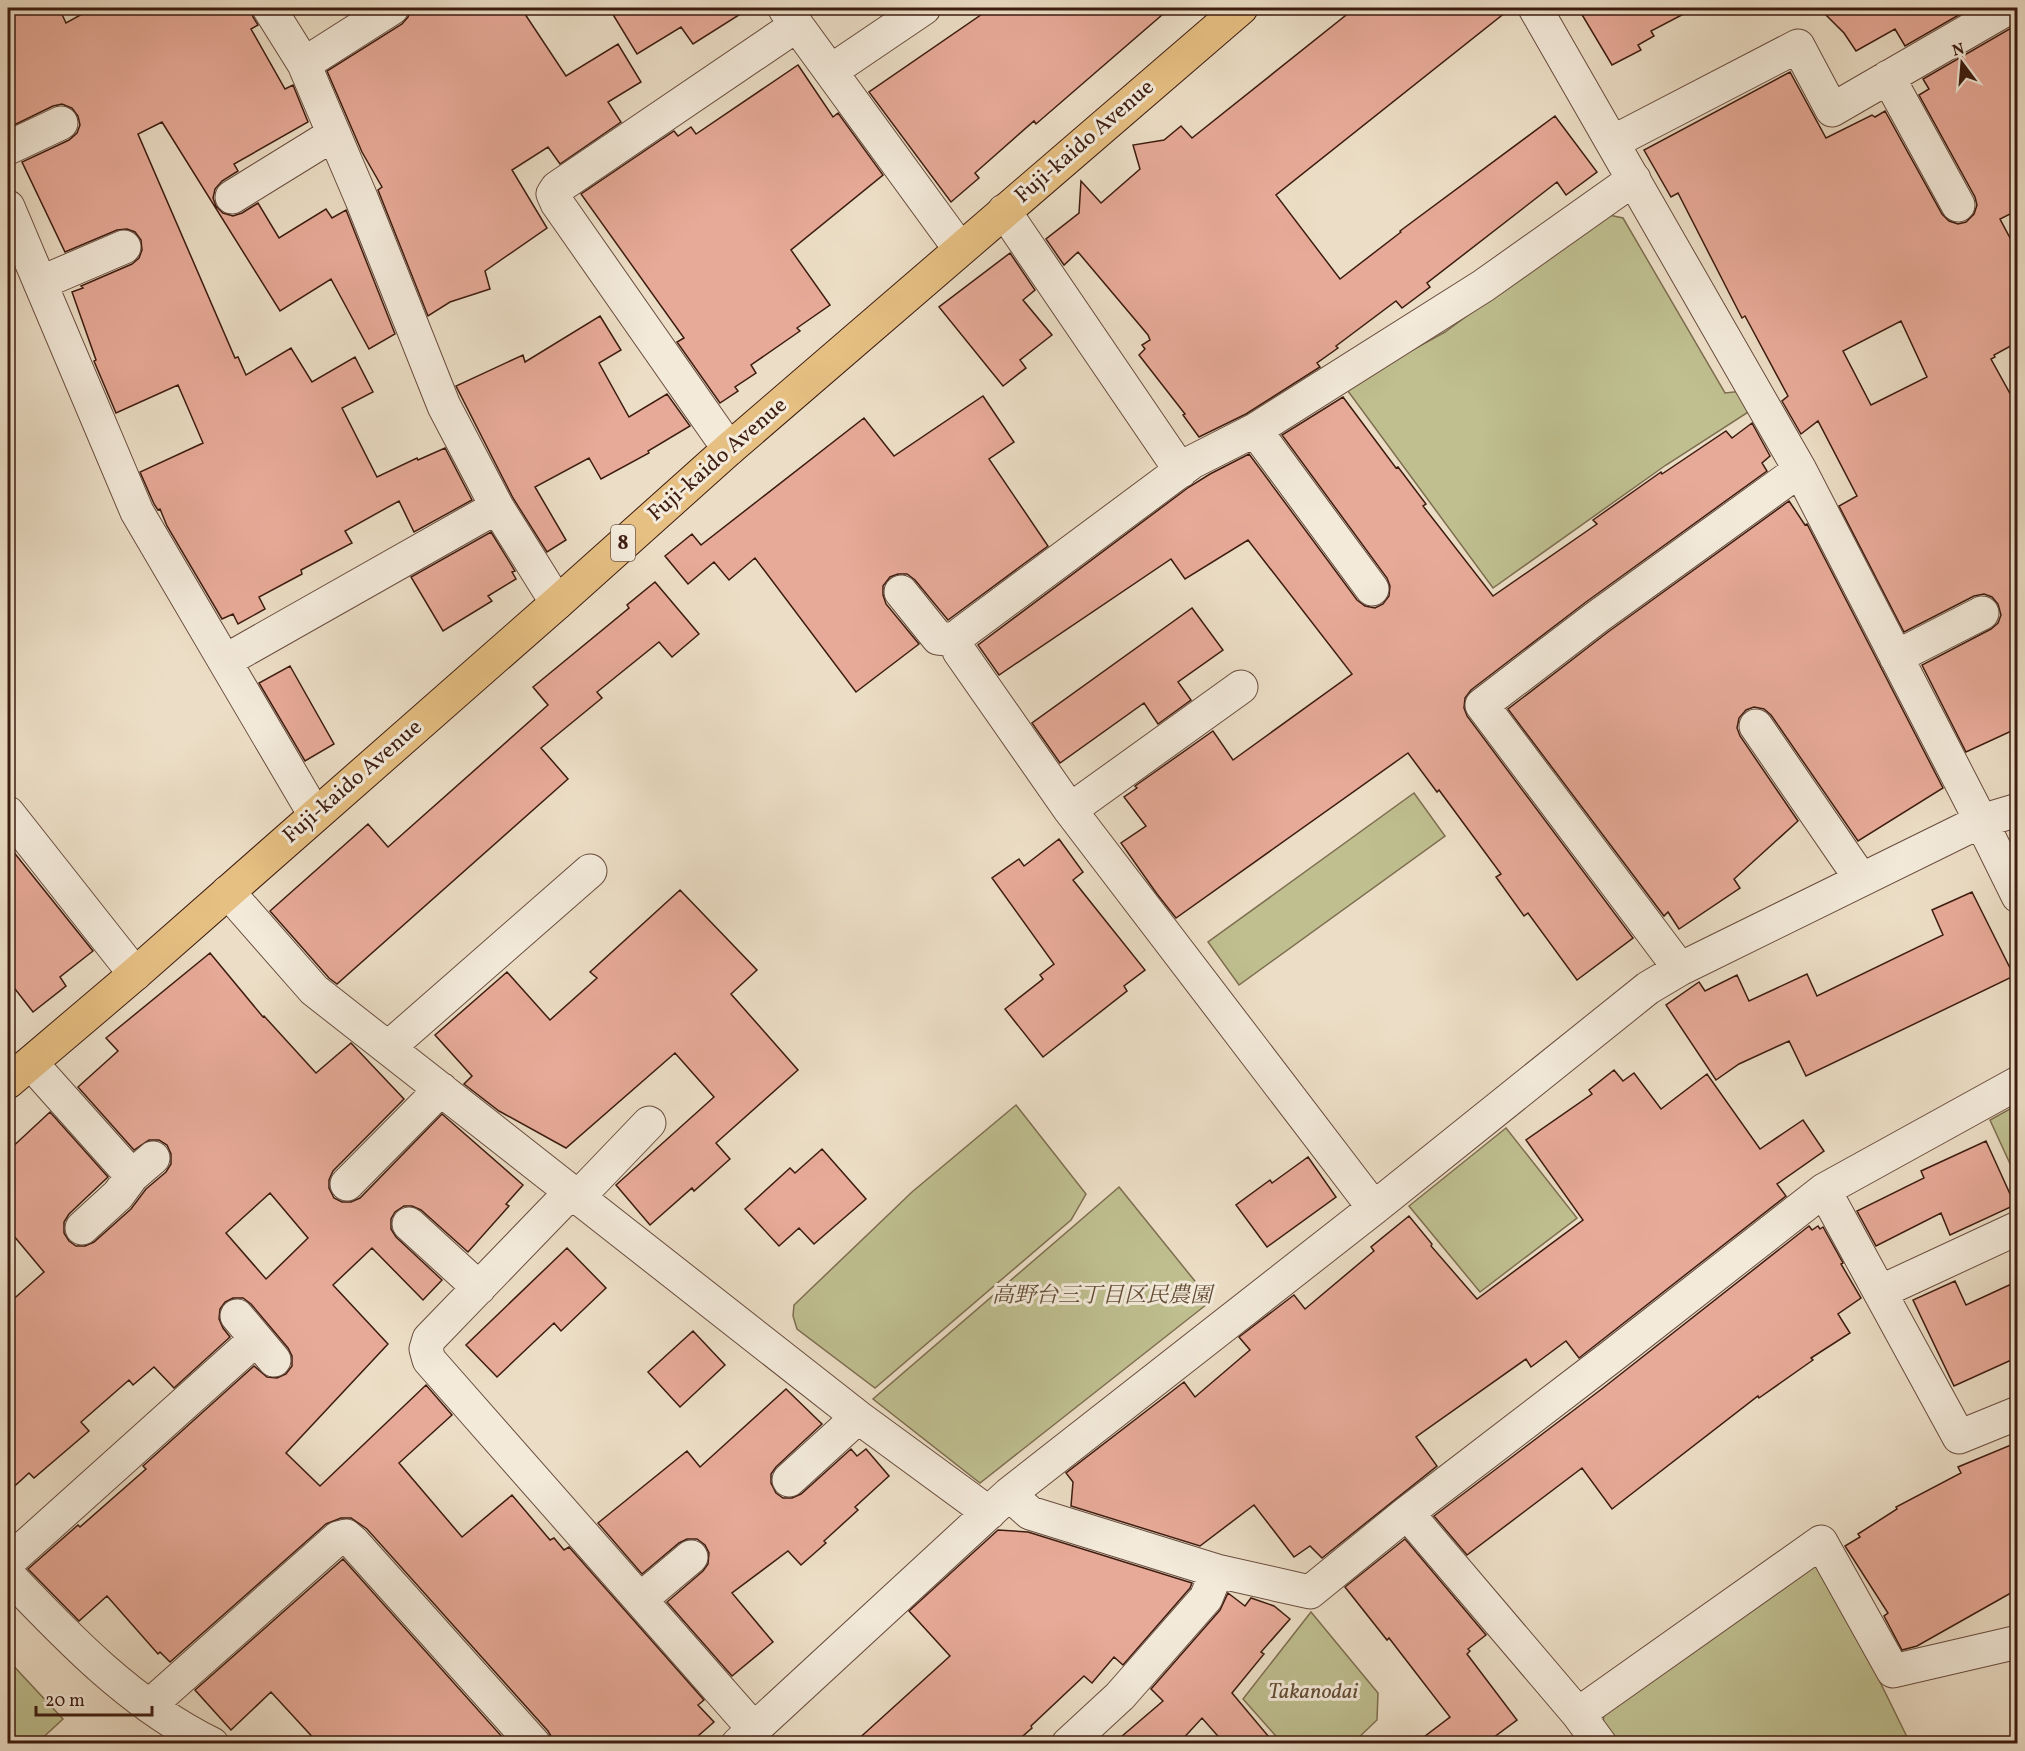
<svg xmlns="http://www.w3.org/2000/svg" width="2025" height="1751" font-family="Vollkorn,'Noto Serif JP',serif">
  <rect width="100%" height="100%" fill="#ecdec6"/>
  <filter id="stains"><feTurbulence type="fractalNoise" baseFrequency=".00333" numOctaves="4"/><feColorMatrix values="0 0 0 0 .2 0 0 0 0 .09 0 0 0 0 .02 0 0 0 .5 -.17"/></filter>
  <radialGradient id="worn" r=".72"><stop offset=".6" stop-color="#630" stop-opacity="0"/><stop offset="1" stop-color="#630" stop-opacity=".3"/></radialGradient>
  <path fill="#bfbf90" stroke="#7e6e50" stroke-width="1.5" d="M1604 214 1623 218 1725 393 1743 391 1753 409 1666 465 1493 588 1345 387 1445 332Z
    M1414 793 1445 836 1239 985 1208 942Z
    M1016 1105 1086 1194 1071 1220 875 1388 797 1329 793 1316 794 1305 912 1192Z
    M2017 1105V1179L1990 1120Z
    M1506 1128 1577 1218 1480 1292 1409 1206Z
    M1119 1187 1211 1301 980 1483 873 1399Z
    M1812 1565 1825 1570 1910 1743H1615L1603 1727 1604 1710Z
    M1311 1612 1378 1693 1377 1720 1353 1743H1282L1243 1699Z
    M8 1660 63 1719 37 1743H8Z"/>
  <path fill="#e7aa98" stroke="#3d1c10" stroke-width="1.5" fill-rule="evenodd" d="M8 8H59L66 23 93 8H250L253 17 258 25 251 29 285 89 293 85 308 122 234 164 238 171 222 181 215 189 213 198 216 206 223 213 233 216 242 213 258 203 279 238 326 209 332 218 346 210 395 334 369 349 331 279 280 311 162 122 138 134 235 358 238 357 246 375 291 348 312 382 355 357 373 392 342 408 377 477 417 458 418 460 445 448 472 500 414 532 399 501 345 531 352 543 301 570 302 574 259 597 265 609 238 624 233 614 222 619 167 526 160 509 158 510 154 504 140 472 203 443 178 385 116 413 94 361 96 360 72 292 83 288 81 286 132 264 139 258 142 250 141 240 135 232 127 229 117 230 65 252 22 162 69 140 77 133 80 125 78 116 72 108 62 104 53 106 8 128Z
    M416 8H521L566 76 618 44 641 82 608 102 621 122 560 164 548 147 512 170 547 228 485 271 490 289 450 302 428 316 378 190 382 187 362 152 327 71 402 24 408 17 410 11Z
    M609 8H750L693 44 681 27 637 54Z
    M991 8H1170L1036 124 1034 121 975 173 979 178 951 202 869 92Z
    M1355 8H1511L1276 195 1340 279 1401 232 1400 231 1555 116 1597 172 1566 195 1557 182 1427 283 1430 287 1402 308 1396 301 1336 346 1338 348 1317 363 1320 367 1246 414 1199 437 1183 415 1185 414 1139 355 1145 349 1142 345 1150 340 1148 335 1078 252 1064 265 1046 239 1079 213 1081 181 1101 203 1140 169 1133 145 1164 140 1181 126 1192 138Z
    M1578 8H1695L1651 31 1654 36 1638 45 1641 50 1612 65Z
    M1819 8H1971L1905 46 1895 29 1856 51 1844 33Z
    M2018 24V210L2000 219 2018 253V342L1994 355 1995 357 1991 359 2018 408V728L1966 752 1922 665 1991 629 1998 623 2001 615 1998 604 1992 597 1984 594 1974 596 1904 632 1839 506 1857 496 1818 421 1801 434 1782 401 1788 396 1745 316 1742 318 1678 193 1671 197 1644 150 1790 72 1826 138 1872 115 1875 117 1885 111 1942 214 1949 221 1958 224 1966 222 1974 214 1977 205 1975 197 1919 95 1929 89 1923 79ZM1901 321 1927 377 1871 405 1843 351Z
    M798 65 833 117 838 113 883 175 791 250 830 305 797 328 800 331 751 365 756 373 735 387 738 391 720 403 677 342 684 338 581 194 674 131 678 136 691 127 696 134Z
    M1010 253 1035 290 1023 300 1052 335 1020 360 1026 368 1003 386 939 307Z
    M600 316 621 350 599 363 629 417 667 394 690 426 648 451 649 453 601 479 589 458 535 487 566 540 547 552 513 498 456 386 523 355 525 362Z
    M983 396 1014 442 989 459 1048 546 948 620 915 580 907 574H898L890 577 883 586V595L886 604 919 644 856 692 755 558 729 580 714 562 688 584 665 556 692 534 701 545 864 418 894 456Z
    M1343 397 1396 468 1398 467 1426 504 1423 506 1493 596 1597 524 1593 520 1661 472 1662 474 1726 431 1732 438 1752 423 1770 456 1762 463 1767 471 1586 602 1471 690 1465 698 1464 708 1467 716 1633 938 1577 980 1528 913 1524 916 1496 877 1501 874 1439 790 1437 792 1408 753 1176 918 1157 894 1121 843 1146 826 1124 797 1137 788 1135 786 1213 731 1233 760 1352 674 1248 540 1185 579 1171 559 999 675 978 645 1189 487 1210 474 1249 454 1357 600 1365 606 1375 608 1383 604 1389 596 1390 586 1387 578 1282 435Z
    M1789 501 1805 525 1807 524 1943 788 1858 841 1771 715 1764 709 1754 707 1746 710 1739 718 1737 728 1740 736 1798 821 1734 879 1740 888 1679 929 1668 912 1664 916 1508 709 1608 632Z
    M491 532 515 571 512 572 516 579 488 596 492 601 443 631 411 577Z
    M655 582 699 634 672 657 659 642 597 692 602 698 541 748 568 779 337 984 329 978 270 911 368 824 388 847 548 705 533 687 629 608 627 605Z
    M1192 608 1223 650 1178 682 1191 700 1158 724 1144 703 1060 763 1032 723Z
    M290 666 334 744 305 761 259 683Z
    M1059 839 1083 872 1073 880 1145 970 1124 986 1127 991 1043 1057 1005 1009 1043 979 1040 975 1054 964 992 878 1019 859 1024 866Z
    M8 845 93 951 60 977 66 986 33 1012 8 980Z
    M680 890 757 970 731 994 798 1070 716 1143 730 1159 694 1191 692 1188 650 1225 616 1185 714 1097 675 1053 566 1148 499 1111 464 1084 472 1076 435 1035 507 972 550 1020 597 978 590 972Z
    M1972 892 2014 976 1806 1076 1789 1041 1739 1064 1716 1080 1666 1005 1699 982 1705 991 1737 975 1749 1001 1807 974 1817 996 1943 935 1932 910Z
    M210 953 263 1017 264 1016 316 1073 351 1043 404 1099 333 1171 329 1180V1188L334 1198 342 1202H351L360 1198 442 1114 523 1185 506 1204 509 1206 468 1252 421 1210 412 1206H404L395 1212 391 1219V1229L396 1237 442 1280 423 1300 372 1248 333 1285 388 1344 286 1453 320 1486 426 1385 452 1415 399 1463 462 1537 512 1495 550 1540 554 1538 564 1550 569 1547 704 1700 698 1705 714 1722 690 1743H555L548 1731 367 1529 351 1518H341L326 1524 170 1662 160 1652 158 1654 107 1596 79 1621 28 1569 78 1525 80 1527 146 1469 143 1466 254 1366 267 1377 277 1378 286 1374 292 1366V1356L288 1348 251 1304 243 1298H233L225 1302 220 1309 219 1319 223 1328 230 1337 174 1388 154 1367 133 1385 129 1380 81 1422 89 1431 34 1478 29 1473 8 1492V1304L44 1272 8 1229V1151L50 1112 108 1177 69 1214 64 1222V1233L69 1241 76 1246H85L94 1242 131 1209 146 1189 166 1172 171 1164V1154L167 1145 159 1140H149L134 1150 78 1087 118 1051 106 1038ZM270 1193 308 1238 266 1279 226 1233Z
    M1614 1070 1623 1081 1634 1073 1661 1109 1707 1074 1760 1149 1803 1120 1824 1151 1777 1184 1786 1196 1579 1358 1566 1341 1531 1367 1526 1359 1416 1437 1437 1466 1322 1558 1310 1546 1294 1557 1254 1505 1200 1546 1071 1506 1073 1482 1066 1473 1184 1382 1195 1397 1250 1350 1239 1337 1294 1295 1305 1309 1374 1251 1371 1247 1409 1216 1432 1244 1431 1246 1477 1299 1583 1220 1526 1140 1592 1094 1589 1090Z
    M1986 1141 2015 1205 1950 1235 1941 1213 1876 1246 1857 1211 1924 1178 1921 1171Z
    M822 1149 866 1199 814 1244 799 1228 779 1246 745 1209 790 1168 795 1173Z
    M1308 1157 1336 1197 1267 1247 1236 1205 1270 1180 1272 1183Z
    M1809 1226 1812 1230 1818 1226 1820 1229 1823 1227 1843 1263 1841 1264 1861 1298 1838 1314 1850 1333 1811 1358 1813 1360 1759 1398 1758 1396 1612 1509 1582 1468 1467 1555 1434 1516 1603 1388Z
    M567 1248 606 1288 561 1331 554 1323 497 1377 466 1345Z
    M1955 1281 1966 1305 2018 1281V1357L1954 1386 1913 1300Z
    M693 1331 725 1365 680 1407 648 1372Z
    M786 1389 822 1424 776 1467 771 1474V1483L776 1493 783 1498H792L801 1494 851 1449 857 1456 866 1449 889 1476 855 1507 858 1510 824 1541 826 1543 801 1565 788 1551 732 1593 773 1642 732 1676 667 1602 703 1571 708 1564 709 1553 705 1545 697 1539H687L679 1543 642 1574 598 1523 687 1451 700 1467Z
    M2018 1442V1589L1917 1646 1902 1650 1884 1616 1888 1613 1845 1546 1860 1537 1858 1534 1897 1509 1896 1507 1961 1473 1958 1467Z
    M998 1530 1028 1532 1192 1583 1190 1588 1123 1665 1114 1657 1092 1683 1084 1676 1031 1726 1032 1728 1015 1743H854L950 1656 909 1611Z
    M1405 1539 1486 1635 1468 1649 1470 1651 1467 1654 1517 1720 1486 1743H1416L1450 1717 1389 1638 1387 1640 1345 1587Z
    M343 1559 504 1739 498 1743H318L271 1692 231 1730 195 1690Z
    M1228 1593 1245 1606 1251 1598 1274 1606 1290 1619 1261 1652 1264 1654 1232 1693 1274 1743H1224L1202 1718 1179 1743H1114L1163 1701 1151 1689 1220 1610Z"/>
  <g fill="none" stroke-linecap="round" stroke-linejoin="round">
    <defs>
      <path id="minor" d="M269 8 304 64 362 200 444 406 497 507 557 603
        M1535 8 1800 470 1981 821 2018 896
        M785 9 960 249
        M304 64 392 8
        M831 71 924 8
        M1888 77 1958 205
        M1613 142 1798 46 1832 110 2008 8
        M8 148 61 123
        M232 197 334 134
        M8 207 137 512 315 815
        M1004 211 1181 471
        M40 283 124 247
        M1255 430 1372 589
        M729 449 557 203 553 194 557 188 797 25
        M901 592 938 638 956 640
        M1896 657 1982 613
        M225 661 497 507
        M1756 726 1861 879
        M1070 810 1241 687
        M8 813 135 974
        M228 892 314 990 858 1417 989 1513
        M1680 969 1482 705 1597 617 1800 470
        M389 1047 590 871
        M31 1063 132 1176 153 1158
        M347 1184 441 1089
        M1824 1190 1959 1437 2018 1413
        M572 1191 429 1339 426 1349 429 1360 754 1729
        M579 1196 649 1123
        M1374 1208 1070 810 959 651 956 640 962 633 1192 462 1255 430 1483 286 1634 179
        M409 1224 479 1288
        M82 1228 118 1195 132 1176
        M1880 1292 2018 1228
        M237 1316 274 1360
        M789 1480 858 1417
        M1009 1494 1030 1513 1217 1571 1310 1592 1407 1513 1578 1714 1600 1744
        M1407 1513 1612 1356 1824 1190 2018 1083
        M8 1562 256 1339
        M8 1575C69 1639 132 1705 212 1744
        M641 1599 691 1557
        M149 1706 338 1538 346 1536 353 1542 534 1744
        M1578 1714 1821 1542 1893 1671 2018 1642
        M738 1744 1009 1494 1374 1208 1648 988 1680 969 1981 821 2018 810
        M1068 1744 1120 1696 1206 1598 1217 1571"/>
      <path id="major" d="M8 1082 135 974 557 603 729 449 1241 8"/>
    </defs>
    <use href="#minor" stroke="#694c3e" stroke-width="35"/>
    <use href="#major" stroke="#3d1c10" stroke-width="35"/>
    <use href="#minor" stroke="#f3eada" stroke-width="33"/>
    <use href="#major" stroke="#e6bf83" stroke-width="33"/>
  </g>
  <g text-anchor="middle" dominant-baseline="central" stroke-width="6" stroke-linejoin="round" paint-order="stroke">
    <rect fill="#f3eada" stroke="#745a4d" stroke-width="1.5" x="611" y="525" width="24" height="36" rx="4.5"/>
    <g font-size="21" font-weight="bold" fill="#3d1c10">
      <text x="623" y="543">8</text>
    </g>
    <g font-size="22" fill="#3d1c10" stroke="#f3eada">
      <text transform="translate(1085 142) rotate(-41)">Fuji-kaido Avenue</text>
      <text transform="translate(718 460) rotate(-41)">Fuji-kaido Avenue</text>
      <text transform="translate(353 782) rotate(-41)">Fuji-kaido Avenue</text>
    </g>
    <g font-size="22" font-style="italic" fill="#644d36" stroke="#f3eada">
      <text x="1102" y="1296">高野台三丁目区民農園</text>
      <text x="1313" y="1692">Takanodai</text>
    </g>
  </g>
  <rect width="2025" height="1751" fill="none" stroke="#ecdec6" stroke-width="30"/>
  <rect x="9" y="9" width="2007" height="1733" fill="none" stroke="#3d1c10" stroke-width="3"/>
  <rect x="15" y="15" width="1995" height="1721" fill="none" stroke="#3d1c10" stroke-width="1.5"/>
  <g transform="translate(1962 63) rotate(344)" stroke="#f3eada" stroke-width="4.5" paint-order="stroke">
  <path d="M0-4.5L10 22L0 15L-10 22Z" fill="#3d1c10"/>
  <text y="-9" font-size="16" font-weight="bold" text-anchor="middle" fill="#3d1c10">N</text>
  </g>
  <path d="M36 1706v9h116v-9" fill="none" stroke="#3d1c10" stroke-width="3"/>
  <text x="45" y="1706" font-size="18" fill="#3d1c10" stroke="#f3eada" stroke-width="4.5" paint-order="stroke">20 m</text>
  <rect width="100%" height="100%" filter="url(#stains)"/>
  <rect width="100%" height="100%" fill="url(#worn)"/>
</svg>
